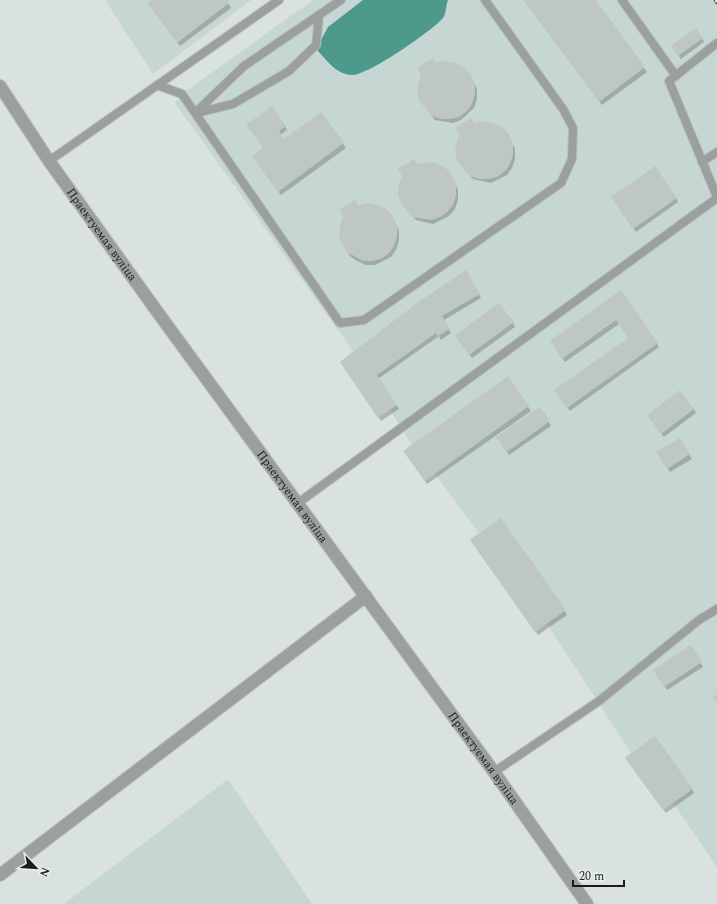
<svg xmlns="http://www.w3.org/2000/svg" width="717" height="904" font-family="Spectral,serif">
  <rect width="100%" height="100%" fill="#dae2e0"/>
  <path fill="#c6d6d3" d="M105 0H251L153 74Z
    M313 0H717V867L673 803 663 810 625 758 631 753 547 624 535 632 470 540 479 533 435 474 425 481 403 451 412 445 390 410 378 418 340 362 353 351 175 103 182 94Z
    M228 779 312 904H64Z"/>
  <path fill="#4d9a8d" d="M363 0H448C446 5 446 14 443 18 432 31 367 76 352 75 335 74 327 60 316 49L328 27Z"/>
  <path fill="#0003" d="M153 0H226L231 8 180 46 151 7Z
    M524 0H595L647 72 602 105Z
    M702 38 704 42 681 59 674 50Z
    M436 64 473 80 477 89V99L474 108 461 120 453 123 435 120 421 102Z
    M321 113 346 148 281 195 255 160 264 148 250 129 285 126 287 130 280 135 284 140Z
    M474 124 511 140 515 149V159L512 168 507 175 491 183 473 179 459 162Z
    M417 165 454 181 458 190V200L455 209 449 216 433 224 416 220 401 203Z
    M676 198 678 202 636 232 614 201Z
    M358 206 395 222 399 231V241L396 250 391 257 375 265H366L357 261 350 256 343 244Z
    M465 271 481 298 444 320 451 333 441 340 439 336 378 379 399 409 381 421 343 366Z
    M621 292 659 347 570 411 558 395 629 338 619 324 565 362 554 345Z
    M513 323 515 327 472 358 458 340Z
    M508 378 531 411 427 484 407 455Z
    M540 409 551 426 509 455 500 442Z
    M694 409 696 413 664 437 651 419Z
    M679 439 692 459 670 472 658 453Z
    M500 519 567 615 538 635 474 544Z
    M690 647 703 667 667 690 654 670Z
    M629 762 692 789 694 793 666 813Z"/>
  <path fill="#bfc7c5" d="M152 0H227L229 3 177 43 147 3Z
    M524 0H596L645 67 599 102Z
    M696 28 703 38 678 56 671 46Z
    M433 58 436 63 446 61 456 63 465 68 471 75 475 84V94L472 104 467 111 459 117 450 119H441L432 116 420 102 417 93 418 84 421 76 417 68Z
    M272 106 286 126 279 131 284 139 321 112 344 143 278 192 252 156 263 148 246 125Z
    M471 118 474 123 484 121 494 123 503 127 509 135 513 144V154L510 164 505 171 497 177 488 179H479L470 176 458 162 455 153 456 144 459 135 455 128Z
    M414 159 417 164 427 162 437 163 446 168 452 176 456 185V195L453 205 447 212 440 217 431 220 413 217 401 203 398 194 399 185 402 176 398 169Z
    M655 166 677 198 633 229 611 197Z
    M355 200 358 205 368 203 378 205 387 209 393 217 397 226V236L394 246 389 253 381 259 372 261H363L347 252 342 244 339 235 340 226 343 217 339 210Z
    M466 270 480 294 442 316 450 329 438 336 436 333 377 375 397 405 378 418 340 362 417 303Z
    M621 290 658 343 567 408 554 390 628 338 616 320 562 359 550 341Z
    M499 303 514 322 469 355 455 335Z
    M508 376 529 406 425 481 403 451Z
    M680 390 694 409 661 434 647 415Z
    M540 407 550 421 507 452 496 437Z
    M680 438 690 454 667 469 656 452Z
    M501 518 566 610 535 632 470 540Z
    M691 645 702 662 664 687 653 670Z
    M717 694V703L713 697Z
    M655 736 693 789 663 810 625 758Z"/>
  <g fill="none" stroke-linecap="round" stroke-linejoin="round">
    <defs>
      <path id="lane" d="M622 0 676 76
        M157 85 182 94 340 323 364 320 561 183 572 159 573 128 563 109 485 0
        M195 113 244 66 341 0
        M196 113 233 104 289 71 316 45 319 16
        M49 161 279 0
        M702 162 717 152
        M717 197 669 81 717 43
        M298 503 717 198
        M494 772 599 701 699 620 717 609"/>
      <g id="street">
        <path id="s1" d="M0 86 49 161 156 310 494 772 587 904"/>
        <path d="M0 875 366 596"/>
      </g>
    </defs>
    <use href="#lane" stroke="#b7bfbd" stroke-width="10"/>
    <use href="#street" stroke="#b7bfbd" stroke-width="14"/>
    <use href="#lane" stroke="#9b9f9e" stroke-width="8"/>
    <use href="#street" stroke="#9b9f9e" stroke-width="12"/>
    <defs>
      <path id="rail" d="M716 0 717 2"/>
    </defs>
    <use href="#rail" stroke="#545957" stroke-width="4.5"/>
    <use href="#rail" stroke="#e7efee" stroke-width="3" stroke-dasharray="9" stroke-linecap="butt"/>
  </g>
  <g text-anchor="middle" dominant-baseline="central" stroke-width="3.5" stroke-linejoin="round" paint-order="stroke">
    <g font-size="12" fill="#1a1d1c" stroke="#e7efee">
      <text stroke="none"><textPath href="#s1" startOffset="180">Праектуемая вуліца</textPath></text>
      <text stroke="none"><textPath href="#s1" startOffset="504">Праектуемая вуліца</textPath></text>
      <text stroke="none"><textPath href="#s1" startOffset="828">Праектуемая вуліца</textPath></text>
    </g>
  </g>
  <g transform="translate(36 868) rotate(115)" stroke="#e7efee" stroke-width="3" paint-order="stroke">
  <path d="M0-3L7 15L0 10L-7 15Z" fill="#1a1d1c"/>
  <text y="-6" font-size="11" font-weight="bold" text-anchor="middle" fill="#1a1d1c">N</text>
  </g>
  <path d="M573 880v6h51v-6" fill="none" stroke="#1a1d1c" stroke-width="2"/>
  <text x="579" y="880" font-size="12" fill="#1a1d1c" stroke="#e7efee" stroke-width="3" paint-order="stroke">20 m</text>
</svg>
